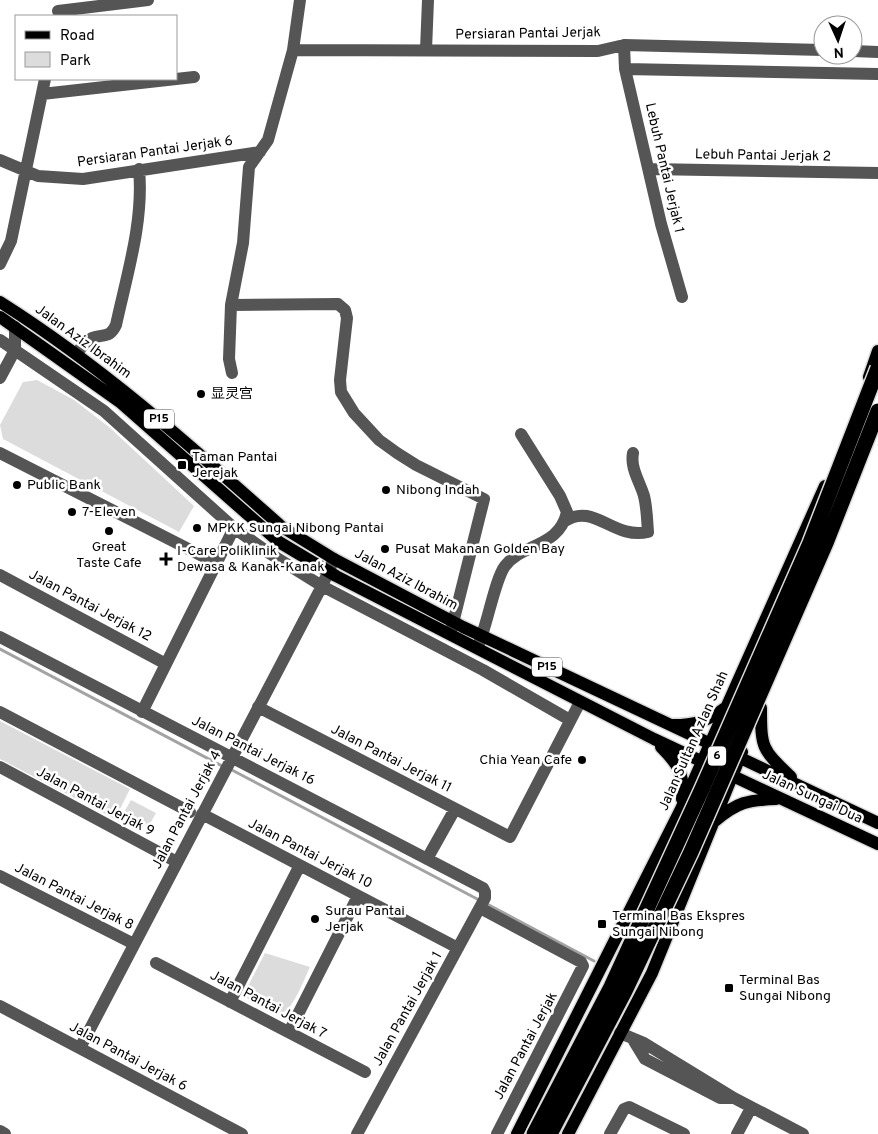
<svg xmlns="http://www.w3.org/2000/svg" width="878" height="1134" font-family="Overpass,'Noto Sans SC',sans-serif">
  <rect width="100%" height="100%" fill="#fff"/>
  <path fill="#dcdcdc" d="M37 380 74 400 109 427 194 506 179 532 3 439 0 425 23 382Z
    M0 721 130 789 115 819 0 759Z
    M131 800 156 813 148 827 123 814Z
    M265 953 310 967C305 977 293 1010 282 1013 274 1015 266 1010 260 1007 252 1003 245 1000 246 990Z"/>
  <g fill="none" stroke-linecap="round" stroke-linejoin="round">
    <path stroke="#a3a3a3" stroke-width="3" d="M0 649 224 767
      M230 769 481 901
      M487 904 594 961"/>
    <defs>
      <path id="major" d="M0 302C103 367 192 447 282 527L334 559 463 627 878 823
        M0 317 120 402 279 542 336 576 654 739 878 844
        M869 377 878 351
        M761 708C761 749 762 749 791 777
        M673 725C695 725 708 721 725 708
        M661 747C678 764 685 774 682 799
        M715 821C737 802 748 800 776 799
        M517 1134 681 809 825 486
        M568 1134 652 973 742 752"/>
    </defs>
    <use href="#major" stroke="#dbdbdb" stroke-width="15"/>
    <path stroke="#555" stroke-width="12" d="M58 11 148 0
      M624 45 625 69 661 224 682 297
      M293 50 598 51 624 45 823 50
      M426 50 428 0
      M853 51 878 52
      M625 69 878 74
      M42 94 194 77
      M0 160 38 176 83 179 260 152
      M649 169 878 173
      M0 264 11 241 45 79
      M231 305 338 304 345 310 347 318 340 380 341 392 354 413 379 440 397 453 416 465 484 499 451 631
      M0 340 104 411 234 528 269 553 322 586 483 670 570 720
      M77 353C82 347 85 341 92 338 104 334 110 338 116 325 127 274 144 221 139 169
      M232 373 229 359 231 305 243 243 249 167 268 140 293 50 300 0
      M0 378 15 350V327
      M0 453 216 563
      M565 521C594 502 613 540 648 532 647 520 647 508 644 496 640 482 630 468 633 453
      M0 575 166 664
      M0 637 483 888 485 892V898L357 1134
      M478 646C487 626 495 579 505 566 522 543 559 548 567 512L560 496 521 434
      M258 707 510 837 580 702
      M0 712 190 812
      M142 712 234 528
      M0 767 177 862
      M202 814 458 948
      M427 859 455 809
      M0 876 134 944
      M480 908 581 962 583 966 497 1134
      M156 963 365 1072
      M230 1002 299 867
      M0 1006 242 1134
      M289 1032 358 896
      M620 1033 644 1043 734 1098 803 1134
      M634 1041 645 1059 720 1098H734
      M80 1048 322 586 334 559
      M0 1131 5 1134
      M610 1134 624 1109 629 1107 684 1134
      M737 1134 751 1108"/>
    <use href="#major" stroke="#000" stroke-width="12"/>
    <defs>
      <path id="highway-bridge" d="M534 1134 611 987 702 789 810 543 878 368
        M550 1134 625 991 691 852 826 543 878 411"/>
    </defs>
    <use href="#highway-bridge" stroke="#dbdbdb" stroke-width="18" stroke-linecap="butt"/>
    <use href="#highway-bridge" stroke="#000" stroke-width="15"/>
  </g>
  <g fill="#000" stroke="#fff" stroke-width="2">
    <circle cx="201" cy="394" r="5"/>
    <rect x="177" y="460" width="10" height="10" rx="2.5"/>
    <circle cx="17" cy="485" r="5"/>
    <circle cx="386" cy="490" r="5"/>
    <circle cx="72" cy="512" r="5"/>
    <circle cx="197" cy="528" r="5"/>
    <circle cx="109" cy="531" r="5"/>
    <circle cx="385" cy="549" r="5"/>
    <path d="M163.5 551.5h5v5h5v5h-5v5h-5v-5h-5v-5h5z"/>
    <circle cx="582" cy="760" r="5"/>
    <circle cx="315" cy="919" r="5"/>
    <rect x="597" y="919" width="10" height="10" rx="2.5"/>
    <rect x="724" y="983" width="10" height="10" rx="2.5"/>
  </g>
  <g text-anchor="middle" dominant-baseline="central" stroke-width="5" stroke-linejoin="round" paint-order="stroke">
    <g fill="#fff" stroke="#4c4c4c" stroke-width="1">
      <rect x="144" y="409.5" width="30" height="19" rx="4"/>
      <rect x="532" y="657.5" width="30" height="19" rx="4"/>
      <rect x="708" y="746.5" width="18" height="19" rx="4"/>
    </g>
    <g font-size="12" font-weight="bold" fill="#000">
      <text x="159" y="419">P15</text>
      <text x="547" y="667">P15</text>
      <text x="717" y="756">6</text>
    </g>
    <g font-size="14" fill="#000" stroke="#fff">
      <text transform="translate(528 34) rotate(-1)">Persiaran Pantai Jerjak</text>
      <text transform="translate(155 152) rotate(-8)">Persiaran Pantai Jerjak 6</text>
      <text transform="translate(763 156) rotate(1)">Lebuh Pantai Jerjak 2</text>
      <text transform="translate(664 168) rotate(77)">Lebuh Pantai Jerjak 1</text>
      <text transform="translate(83 342) rotate(36)">Jalan Aziz Ibrahim</text>
      <text transform="translate(406 580) rotate(28)">Jalan Aziz Ibrahim</text>
      <text transform="translate(90 606) rotate(28)">Jalan Pantai Jerjak 12</text>
      <text transform="translate(694 741) rotate(-66)">Jalan Sultan Azlan Shah</text>
      <text transform="translate(253 751) rotate(27)">Jalan Pantai Jerjak 16</text>
      <text transform="translate(391 759) rotate(27)">Jalan Pantai Jerjak 11</text>
      <text transform="translate(812 797) rotate(25)">Jalan Sungai Dua</text>
      <text transform="translate(95 802) rotate(28)">Jalan Pantai Jerjak 9</text>
      <text transform="translate(187 810) rotate(-62)">Jalan Pantai Jerjak 4</text>
      <text transform="translate(310 854) rotate(27)">Jalan Pantai Jerjak 10</text>
      <text transform="translate(74 897) rotate(27)">Jalan Pantai Jerjak 8</text>
      <text transform="translate(268 1005) rotate(28)">Jalan Pantai Jerjak 7</text>
      <text transform="translate(408 1009) rotate(-61)">Jalan Pantai Jerjak 1</text>
      <text transform="translate(526 1046) rotate(-62)">Jalan Pantai Jerjak</text>
      <text transform="translate(128 1057) rotate(28)">Jalan Pantai Jerjak 6</text>
    </g>
    <g font-size="14" fill="#000" stroke="#fff" text-anchor="start">
      <text x="211" y="394">显灵宫</text>
      <text x="192" y="457">Taman Pantai<tspan x="192" dy="16">Jerejak</tspan></text>
      <text x="27" y="485">Public Bank</text>
      <text x="396" y="490">Nibong Indah</text>
      <text x="82" y="512">7-Eleven</text>
      <text x="207" y="528">MPKK Sungai Nibong Pantai</text>
      <text x="109" y="547" text-anchor="middle">Great<tspan x="109" dy="16">Taste Cafe</tspan></text>
      <text x="395" y="549">Pusat Makanan Golden Bay</text>
      <text x="177" y="551">I-Care Poliklinik<tspan x="177" dy="16">Dewasa &amp; Kanak-Kanak</tspan></text>
      <text x="572" y="760" text-anchor="end">Chia Yean Cafe</text>
      <text x="325" y="911">Surau Pantai<tspan x="325" dy="16">Jerjak</tspan></text>
      <text x="612" y="916">Terminal Bas Ekspres<tspan x="612" dy="16">Sungai Nibong</tspan></text>
      <text x="739" y="980">Terminal Bas<tspan x="739" dy="16">Sungai Nibong</tspan></text>
    </g>
  </g>
  <rect x="15" y="15" width="162" height="65" fill="#ffffff" stroke="#999999"/>
  <rect x="25" y="31" width="25" height="8" fill="#000000" stroke="#999999"/>
  <text x="60" y="40" font-size="15" fill="#000000">Road</text>
  <rect x="25" y="52" width="25" height="15" fill="#dcdcdc" stroke="#999999"/>
  <text x="60" y="65" font-size="15" fill="#000000">Park</text>
  <g transform="translate(838 40) rotate(177)"><circle r="24" fill="#ffffff" stroke="#999999"/>
  <path d="M0-4L9 19L0 12L-9 19Z" fill="#000000"/>
  <text y="-8" font-size="14" font-weight="bold" text-anchor="middle" fill="#000000">N</text>
  </g>
</svg>
